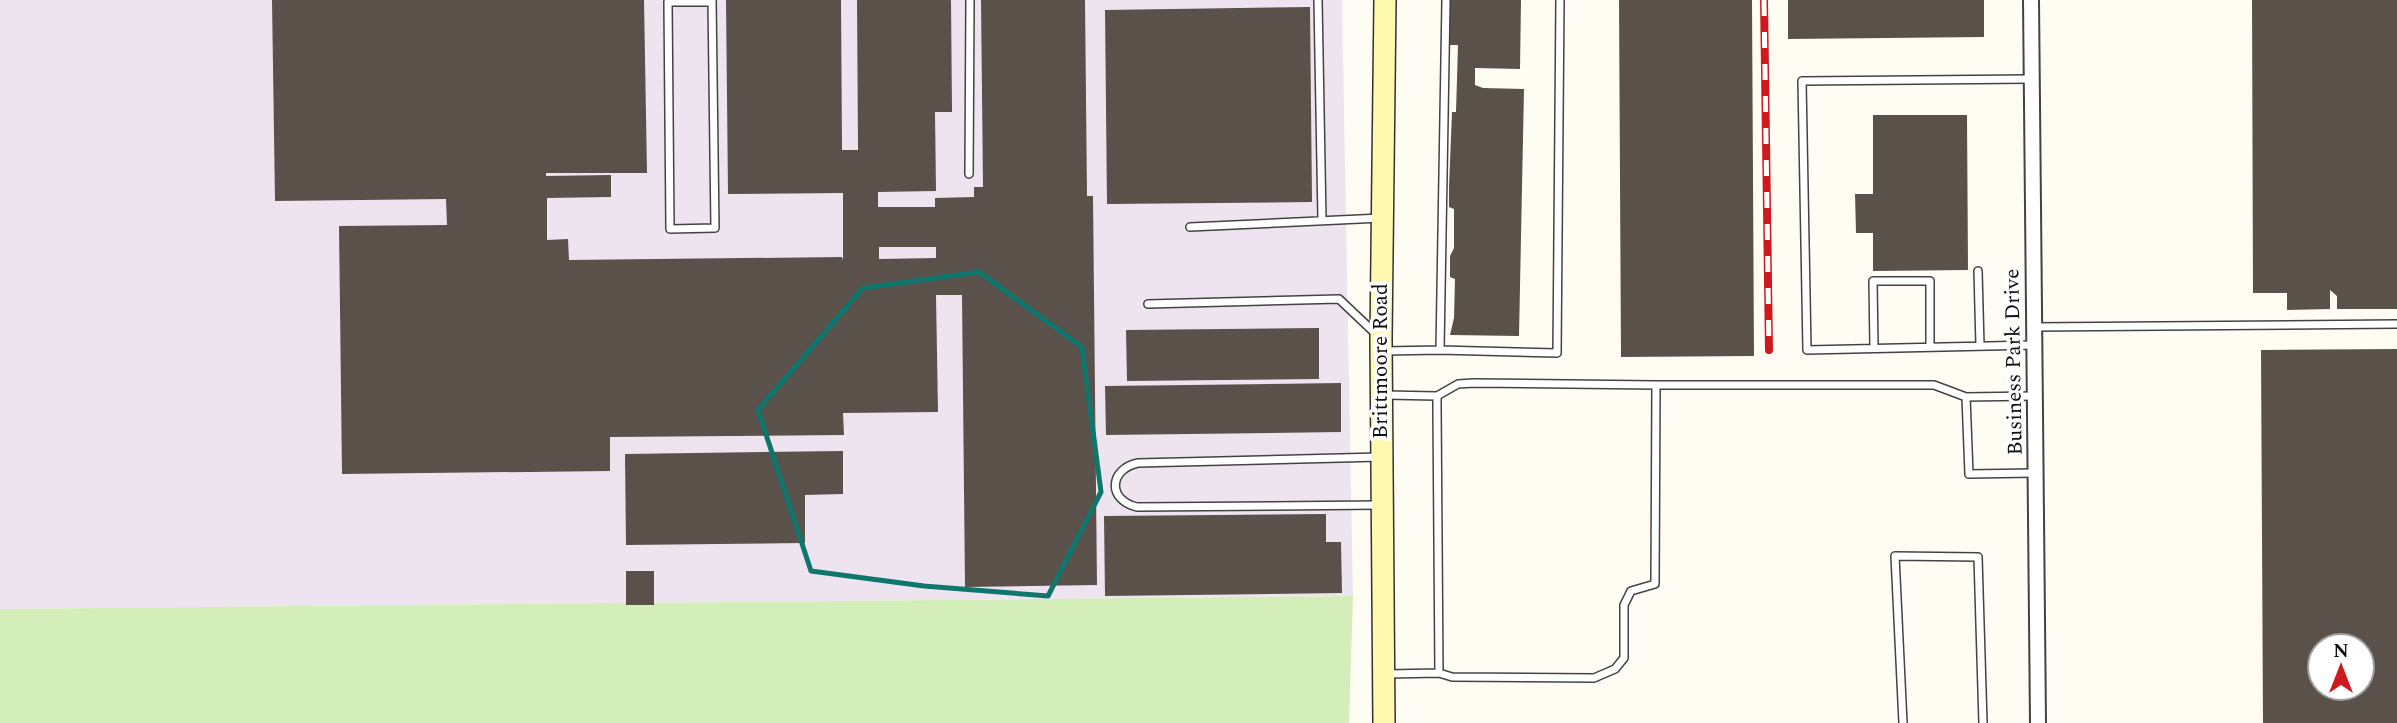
<svg xmlns="http://www.w3.org/2000/svg" width="2397" height="723" font-family="Spectral,serif">
  <style>
    .industrial { fill: #eee4ef }
    .green { fill: #d3eeb8 }
    .building { fill: #5a514b; fill-rule: evenodd }
    .lines { fill: none; stroke-linecap: round; stroke-linejoin: round }
    .lane-casing { stroke: #434343; stroke-width: 10 }
    .street-casing { stroke: #434343; stroke-width: 18 }
    .secondary-casing { stroke: #323232; stroke-width: 24 }
    .lane { stroke: #fff; stroke-width: 7 }
    .street { stroke: #fff; stroke-width: 14 }
    .secondary { stroke: #fff8ae; stroke-width: 21 }
    .rail-casing { stroke: #ce1a1e; stroke-width: 8 }
    .rail { stroke: #fff; stroke-width: 5; stroke-dasharray: 16; stroke-linecap: butt }
    .marked { fill: none; stroke: #0f766e; stroke-width: 5; stroke-linejoin: round }
    .labels { text-anchor: middle; dominant-baseline: central; stroke-width: 7; stroke-linejoin: round; paint-order: stroke }
    .street-label { font-size: 21px; fill: #101010; stroke: #fff }
  </style>
  <rect width="100%" height="100%" fill="#fffdf3"/>
  <path class="industrial" d="M0 0H1342L1353 596 0 609Z"/>
  <path class="green" d="M1353 596 1349 723H0V609Z"/>
  <path class="building" d="M272 0H644L647 173H546V176L611 175V197L547 198V240L568 239 569 260 842 257 843 260V193L728 194 726 0H841L842 150H858L857 0H951L952 112H935L936 191 878 192V207H935V198L974 197V187H983L981 0H1085L1087 196H1093L1097 585 965 587 962 295H936L938 412 843 413 844 435 610 437V471L342 474 339 226 447 225 446 199 275 201ZM879 247H936V258L879 259Z
    M1450 0H1521L1520 69 1475 68V85L1483 88 1524 89 1519 336 1450 335 1454 318 1455 279 1450 277V256L1454 248V209L1449 207V187L1452 112H1456L1458 45H1449Z
    M1619 0H1752L1754 356 1621 357Z
    M1788 0H1984V37L1788 39Z
    M2252 0H2397V309H2337V296L2330 290V309L2287 310V293H2253Z
    M1310 7 1312 202 1107 204 1105 10Z
    M1873 115H1967L1968 270 1873 271V233H1856L1855 194H1873Z
    M1319 328V379L1127 381 1126 330Z
    M2397 349V723H2263L2261 350ZM2320 646H2362V688H2320Z
    M1341 383V432L1106 435 1105 386Z
    M843 451V494L805 495V543L626 545 625 454Z
    M1326 514V542H1341L1342 593 1105 596 1104 516Z
    M626 571H654V605H626Z"/>
  <g class="lines">
    <g class="lane-casing">
      <path id="lane" d="M712 0 715 228 670 229 668 2H712
        M1318 0 1322 220
        M1446 0 1440 350 1557 353 1560 0
        M2031 79 1802 81 1807 350 2034 345
        M969 174 970 0
        M1190 227 1381 218
        M1978 271 1980 346
        M1148 304 1339 299 1378 336
        M2034 327 2397 324
        M1874 348 1873 281H1930V347
        M1385 351 1440 350
        M1656 385H1934L1966 397 2035 396
        M1385 395 1437 396V408L1439 673 1387 674
        M1437 396 1458 384 1474 383 1656 385 1655 584 1631 591 1624 605V658L1615 669 1594 678 1452 677 1439 673
        M1966 397 1969 474 2036 473
        M1380 457 1138 463C1109 469 1107 500 1137 507L1381 505
        M1903 723 1895 556 1978 557 1983 723"/>
    </g>
    <g class="street-casing">
      <path id="street" d="M2031 0 2038 723"/>
    </g>
    <g class="secondary-casing">
      <path id="secondary" d="M1384 723 1381 339 1385 0"/>
    </g>
    <use href="#lane" class="lane"/>
    <use href="#street" class="street"/>
    <use href="#secondary" class="secondary"/>
    <g class="rail-casing">
      <path id="rail" d="M1764 0 1769 350"/>
    </g>
    <use href="#rail" class="rail"/>
  </g>
  <path class="marked" d="M979 272 1082 347 1101 492 1048 596 924 586 811 571 758 410 863 288Z"/>
  <g class="labels">
    <g class="street-label">
      <text transform="translate(1381 361) rotate(-90)">Brittmoore Road</text>
      <text transform="translate(2014 362) rotate(-91)">Business Park Drive</text>
    </g>
  </g>
  <g transform="translate(2341 667)"><circle r="33" fill="#ffffff" stroke="#9f9f9f" stroke-width="2"/>
  <path d="M0-5L12 26L0 18L-12 26Z" fill="#ce1a1e"/>
  <text y="-10" font-size="19" font-weight="bold" text-anchor="middle" fill="#101010">N</text>
  </g>
</svg>
